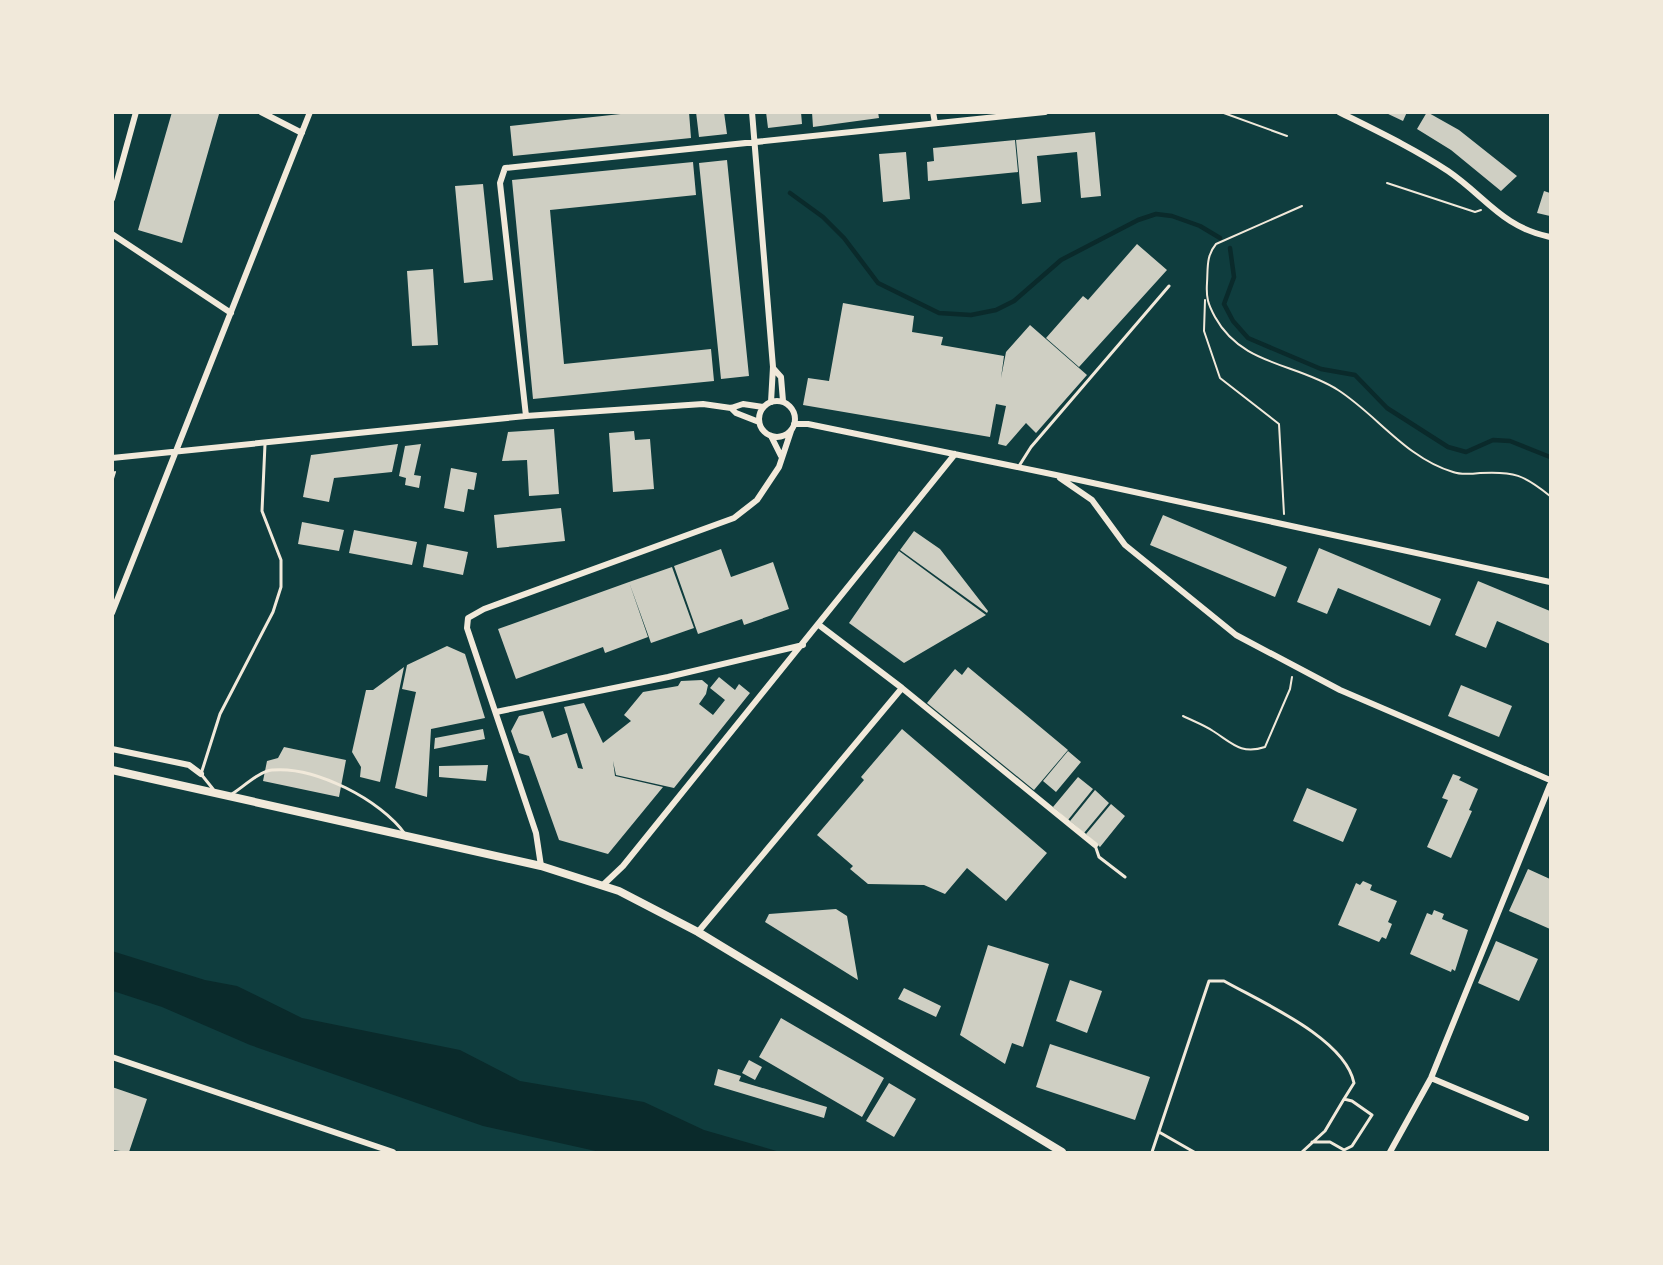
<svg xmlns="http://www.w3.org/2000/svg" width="1663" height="1265" font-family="Lora,serif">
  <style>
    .water { fill: #0a2a2b }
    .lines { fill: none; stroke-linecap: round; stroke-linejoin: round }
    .stream { stroke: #0a2a2b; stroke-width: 4.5 }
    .building { fill: #cfcfc3 }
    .path { stroke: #f1e9da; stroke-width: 2 }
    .service { stroke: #f1e9da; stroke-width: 3 }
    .minor { stroke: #f1e9da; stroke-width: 6 }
    .secondary { stroke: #f1e9da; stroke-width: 8 }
  </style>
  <rect width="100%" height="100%" fill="#0f3d3e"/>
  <path class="water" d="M112 951 205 980 237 986 302 1018 460 1050 520 1081 644 1102 704 1130 780 1152H600L483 1126 250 1045 162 1007 113 991Z"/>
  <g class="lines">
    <path class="stream" d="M790 193 823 217 844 238 878 283 939 313 971 315 996 310 1014 301 1061 260 1138 220 1156 214 1172 216 1200 226 1220 238
      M1230 248 1234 277 1224 304 1233 321 1248 338 1321 369 1355 375 1387 408 1448 447 1466 452 1493 440 1510 441 1550 457"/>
  </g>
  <path class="building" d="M172 112 219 114 182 243 138 230Z
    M639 112H689L691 138 513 156 510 126Z
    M696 112H724L727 134 699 137Z
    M766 112H801L802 124 768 128Z
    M812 112H878L879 118 813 127Z
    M1384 112H1407L1403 121Z
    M1427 112 1459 130 1517 176 1501 191 1451 150 1417 129Z
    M1095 132 1101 196 1081 198 1077 152 1037 156 1041 202 1022 204 1016 140Z
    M1015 140 1018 172 928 181 927 162 934 161 933 148Z
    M906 152 910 199 883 202 879 154Z
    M727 160 749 376 721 379 699 163Z
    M693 162 696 195 550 210 564 364 711 349 714 381 533 399 512 180Z
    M483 184 493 280 464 283 455 186Z
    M1544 191 1550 193V216L1537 213Z
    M1137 244 1167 270 1079 367 1046 338 1083 296 1088 300Z
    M433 269 438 345 412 346 407 271Z
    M843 303 914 316 912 332 943 337 941 345 1004 356 1001 378 1006 352 1030 325 1087 375 1036 433 1026 423 1006 446 998 444 1006 406 996 404 990 437 803 405 808 378 829 381Z
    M554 429 559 494 529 496 527 460 502 461 508 432Z
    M634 431 635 440 650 439 654 489 613 492 609 433Z
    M398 444 392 472 334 478 329 502 303 497 311 455Z
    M421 444 414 475 421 476 419 488 405 485 406 478 399 476 405 446Z
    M451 468 477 473 474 490 468 489 464 512 444 508Z
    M561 508 565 541 497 548 494 515Z
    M1163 515 1287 567 1275 597 1150 545Z
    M302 522 344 530 339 551 298 544Z
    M354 530 417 542 412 565 349 553Z
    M914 531 940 549 988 611 987 613 900 550Z
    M427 544 468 552 463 575 423 567Z
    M1319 548 1441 599 1430 626 1338 588 1327 614 1297 602Z
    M721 549 731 577 773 562 789 609 744 625 742 619 698 634 674 566Z
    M899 551 986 615 904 663 849 623Z
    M672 567 694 628 651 643 629 582Z
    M1478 581 1550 611V644L1497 621 1486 648 1455 635Z
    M629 582 648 637 605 653 603 647 516 679 498 629Z
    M447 646 465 654 485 718 431 729 427 797 395 788 416 692 402 689 407 665Z
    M404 667 380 782 360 777 361 767 352 752 366 690H373Z
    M968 667 1068 750 1034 790 927 703 955 669 962 675Z
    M719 677 735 690 739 684 750 693 674 788 616 775 613 761 615 776 663 787 608 854 559 840 529 756 519 753 511 731 519 716 543 711 552 738 567 733 578 768 583 769 564 707 584 703 603 743 631 721 624 715 643 692 678 686 681 681 702 680 708 685 706 694 699 704 713 715 725 700 710 688Z
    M1461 685 1512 706 1499 737 1448 716Z
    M483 729 485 739 434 749 435 738Z
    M902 729 1047 853 1006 901 967 868 945 894 924 885 868 884 850 869 853 866 817 835 864 780 861 777Z
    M284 747 346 760 339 797 263 781 267 761 278 758Z
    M1068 751 1081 762 1056 792 1043 781Z
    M488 765 486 781 439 777V766Z
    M1453 774 1461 777 1459 780 1478 789 1469 810 1472 811 1451 858 1427 847 1448 800 1442 798Z
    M1078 777 1093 789 1068 820 1053 807Z
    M1307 788 1357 809 1343 842 1293 821Z
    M1095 790 1109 803 1084 833 1070 821Z
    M1111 804 1125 816 1100 847 1086 834Z
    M1528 869 1550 879V929L1509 911Z
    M1363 881 1372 885 1370 890 1397 901 1388 922 1392 924 1386 939 1382 937 1379 942 1338 925 1356 883 1360 885Z
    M836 909 847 916 858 980 765 922 769 914Z
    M1434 910 1444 914 1442 919 1468 930 1455 971 1452 969 1451 972 1410 954 1427 913 1432 915Z
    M1496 941 1538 959 1519 1001 1478 983Z
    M988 945 1049 964 1023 1047 1012 1043 1005 1064 960 1035Z
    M1070 980 1102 991 1087 1033 1056 1021Z
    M904 988 941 1006 936 1017 898 999Z
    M781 1018 884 1078 862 1117 759 1057Z
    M1050 1044 1150 1077 1135 1120 1036 1087Z
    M749 1060 762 1067 755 1080 742 1073Z
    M718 1069 741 1076 739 1081 827 1107 824 1118 714 1085Z
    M889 1083 916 1099 894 1137 866 1121Z
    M112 1087 147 1099 129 1152 112 1150Z"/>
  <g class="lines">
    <path class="path" d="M1221 112 1287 136
      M1387 183 1475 212 1481 210
      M1302 206 1216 244C1206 256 1208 268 1207 283 1206 298 1208 304 1215 317 1242 366 1296 363 1338 390 1377 415 1406 458 1453 472 1461 475 1471 474 1480 473 1514 471 1524 475 1550 496
      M1205 300 1204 331 1220 378 1279 424 1284 514
      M112 482 115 472
      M1183 716C1193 721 1204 725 1213 731 1232 743 1241 755 1265 747L1290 689 1292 677"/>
    <path class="service" d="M1019 466 1031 447 1169 286
      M213 789 201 774 220 714 273 612 281 587V560L262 511 265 444
      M232 794C243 787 260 771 272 770 315 766 381 800 405 834
      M1095 845 1099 857 1125 877
      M1159 1132 1194 1152
      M1152 1152 1209 981H1224C1261 1002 1345 1038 1354 1083L1344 1099
      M1302 1152 1325 1131 1344 1099 1352 1101 1372 1115 1352 1146 1344 1150 1330 1142H1312"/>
    <path class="minor" d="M261 112 302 133
      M752 112 773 367 771 402
      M933 112 935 123
      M1339 112C1377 131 1413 148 1448 171 1486 197 1502 227 1550 237
      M112 199 136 112
      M112 234 231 313
      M773 368 781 377 783 401
      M759 419a18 18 0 1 1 36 0a18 18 0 1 1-36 0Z
      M731 408 736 413 759 422
      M526 416 500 183 505 168 1045 112
      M794 424H808L1056 475 1550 582
      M771 436 781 456
      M112 458 526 416 703 404 731 408 743 404 763 407
      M1060 478 1092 500 1125 545 1236 635 1340 690 1550 780
      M112 613 310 112
      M819 625 902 688 1095 845
      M496 712 668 677 803 645
      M112 749 189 765 201 774
      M541 866 536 833 467 628 468 618 484 609 734 518 757 500 779 467 791 431
      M603 885 623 866 955 454
      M698 932 902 688
      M112 1057 393 1152
      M1431 1078 1526 1118
      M1390 1152 1431 1078 1550 785"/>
    <path class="secondary" d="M112 770 541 866 619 891 698 932 1062 1152"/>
  </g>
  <rect width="1663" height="1265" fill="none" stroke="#f1e9da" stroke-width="228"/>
</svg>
